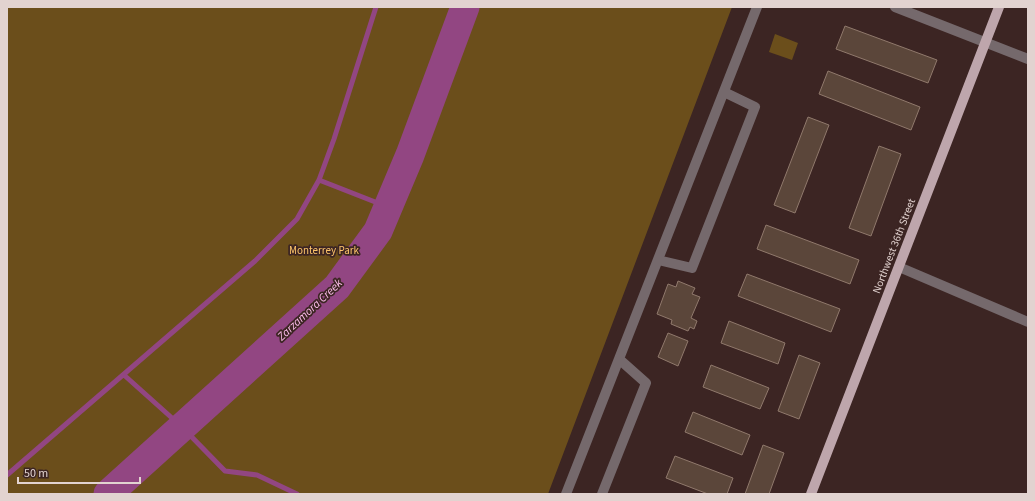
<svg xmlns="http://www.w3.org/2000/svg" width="1035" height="501" font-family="'Source Sans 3',sans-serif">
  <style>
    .green { fill: #6b4e1b }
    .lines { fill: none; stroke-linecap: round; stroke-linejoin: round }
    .stream { stroke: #924682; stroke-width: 5 }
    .river { stroke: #924682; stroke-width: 29 }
    .building { fill: #5b463a; stroke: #90796c }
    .minor { stroke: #75696c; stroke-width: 10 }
    .major { stroke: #bea6ac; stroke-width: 10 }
    .labels { text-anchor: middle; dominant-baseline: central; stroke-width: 3.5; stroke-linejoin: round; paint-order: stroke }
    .street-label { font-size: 11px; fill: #e2d3d0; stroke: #3c2523 }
    .park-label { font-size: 11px; fill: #fdc46a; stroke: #3c2523 }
    .water-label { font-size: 12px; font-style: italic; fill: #fcbceb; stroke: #3c2523 }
  </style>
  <rect width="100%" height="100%" fill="#3c2523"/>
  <path class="green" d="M7 7H732L548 494H7Z
    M775 34 798 43 792 60 769 52Z"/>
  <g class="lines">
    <path class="stream" d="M319 180 388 207
      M124 375 182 427 225 471 257 475 297 494
      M7 475 255 261 297 219 319 180 334 139 376 7"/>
    <path class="river" d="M108 494 337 287 378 231 410 155 465 7"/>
  </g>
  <path class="building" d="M845 26 937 60 928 83 836 49Z
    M828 71 920 107 911 130 819 94Z
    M808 117 829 125 795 213 774 205Z
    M879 146 901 154 871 236 849 228Z
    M766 225 859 260 850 284 757 249Z
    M747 274 840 309 831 332 738 296Z
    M678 281 695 288 692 294 700 297 691 318 697 321 694 329 690 327 688 331 671 324 672 320 657 314 668 284 676 287Z
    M729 321 785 343 778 364 721 343Z
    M668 333 688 341 678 366 658 357Z
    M799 355 820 363 799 419 778 411Z
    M711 365 769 388 760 409 703 387Z
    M693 412 750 435 742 455 685 432Z
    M763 445 784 453 769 494H745Z
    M675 456 733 478 727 494H708L666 478Z"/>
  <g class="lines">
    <path class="minor" d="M895 7 1028 59
      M658 260 692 268 755 107 724 92
      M899 267 1028 322
      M566 494 757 7
      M602 494 646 383 619 359"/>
    <path class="major" d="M811 494 999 7"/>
  </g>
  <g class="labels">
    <g class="street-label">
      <text transform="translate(894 246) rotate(-69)">Northwest 36th Street</text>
    </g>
    <g class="park-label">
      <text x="324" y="250">Monterrey Park</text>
    </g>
    <g class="water-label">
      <text transform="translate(310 310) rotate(-43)">Zarzamora Creek</text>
    </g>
  </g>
  <rect width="1035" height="501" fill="none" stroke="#e2d3d0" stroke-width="16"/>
  <path d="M18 477v6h122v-6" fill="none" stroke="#e2d3d0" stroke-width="2"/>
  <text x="24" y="477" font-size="12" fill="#e2d3d0" stroke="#3c2523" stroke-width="3" paint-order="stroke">50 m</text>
</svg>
